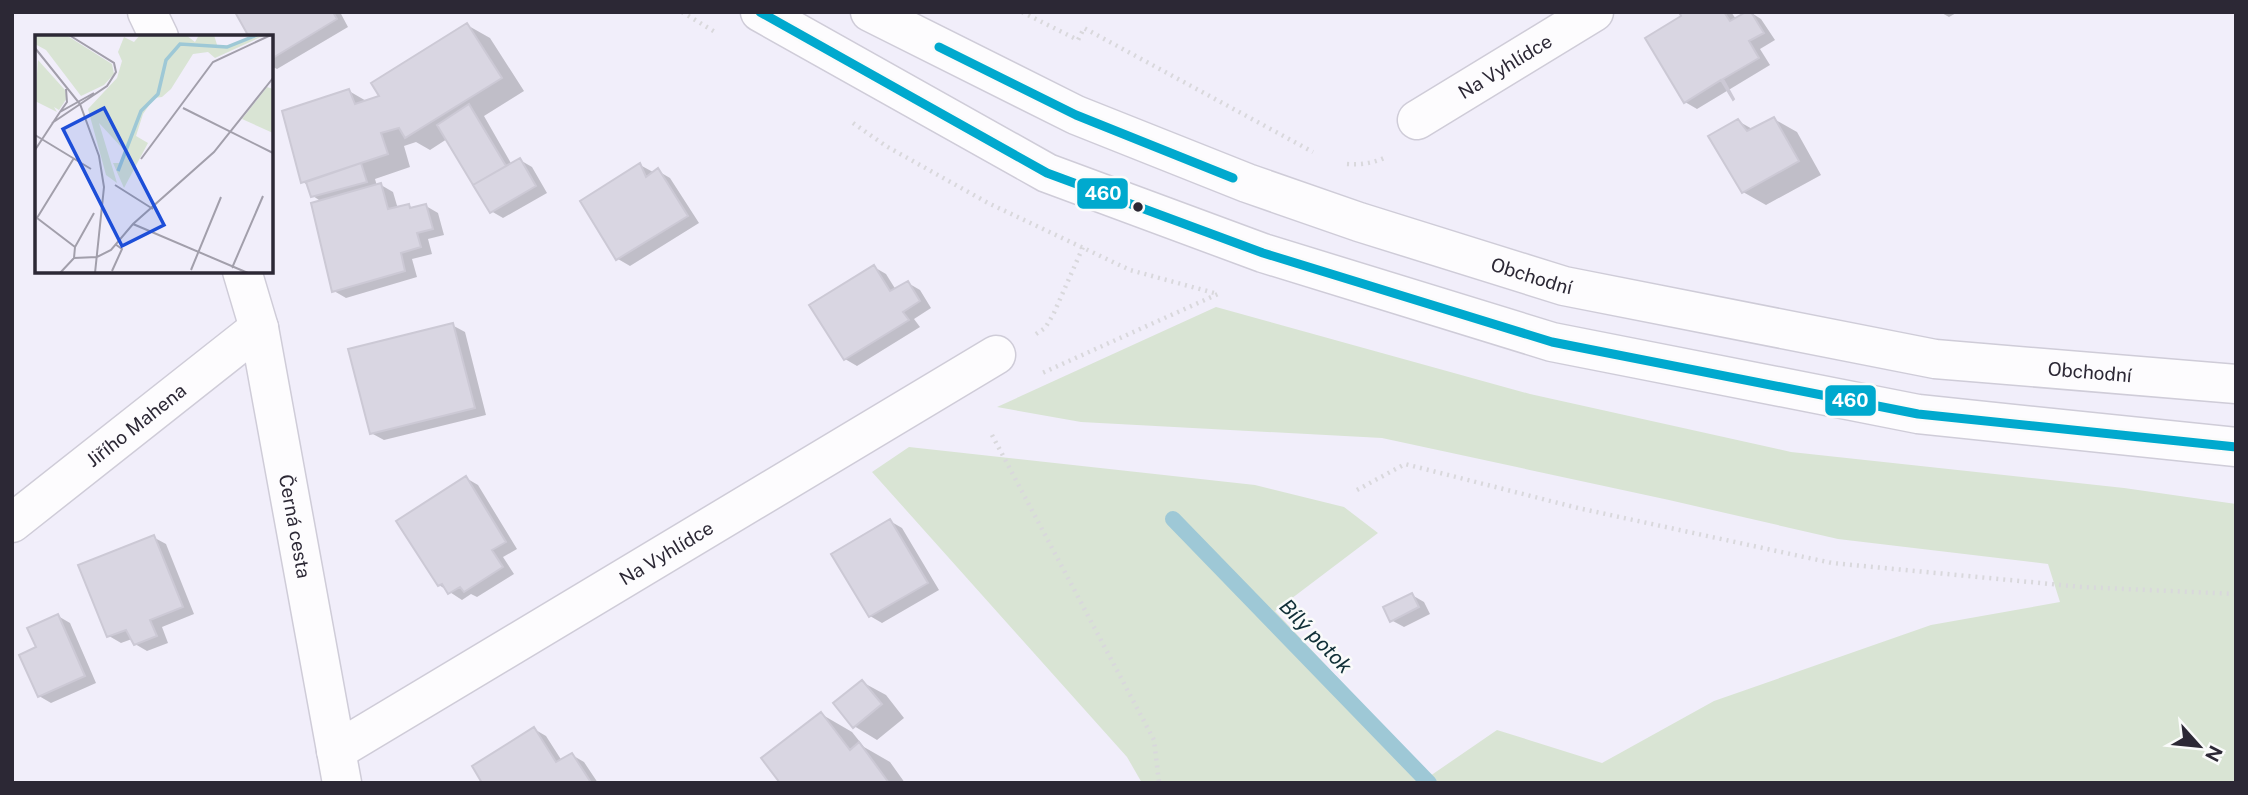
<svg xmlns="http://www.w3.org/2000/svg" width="2248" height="795" font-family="'Public Sans',sans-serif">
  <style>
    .green { fill: #d9e4d4 }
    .shadow { fill: #0003 }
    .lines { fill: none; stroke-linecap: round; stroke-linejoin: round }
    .stream { stroke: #9ec8d6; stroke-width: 16 }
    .building { fill: #d9d6e2; stroke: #ccc9d5; stroke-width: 2 }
    .minor-casing { stroke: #cfccd8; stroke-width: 41 }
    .secondary-casing { stroke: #cfccd8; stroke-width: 41 }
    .path { stroke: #d9d8dc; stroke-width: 4.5; stroke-dasharray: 2 5; stroke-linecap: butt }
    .minor { stroke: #fdfcfe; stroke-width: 38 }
    .secondary { stroke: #fdfcfe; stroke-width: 38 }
    .bus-1-casing { stroke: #fafbfa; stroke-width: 14 }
    .bus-1 { stroke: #00a9ce; stroke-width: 9 }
    .bus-dot { fill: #2c2835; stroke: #fafbfa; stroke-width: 2.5 }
    .labels { text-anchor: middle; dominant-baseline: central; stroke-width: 5; stroke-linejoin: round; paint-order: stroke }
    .street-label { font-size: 19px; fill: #2c2835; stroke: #fafbfa }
    .water-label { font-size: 21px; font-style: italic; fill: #102f37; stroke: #fafbfa }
    .inset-river { fill: none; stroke: #9ec8d6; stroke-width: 3.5 }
    .inset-road { fill: none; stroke: #a29fab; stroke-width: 2 }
    .view { fill: #1d4ed8; fill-opacity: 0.15; stroke: #1d4ed8; stroke-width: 3.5 }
    .inset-edge { fill: none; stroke: #2c2835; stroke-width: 3.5 }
    .line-badge { stroke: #fafbfa; stroke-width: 2.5 }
    .badge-label { font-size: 19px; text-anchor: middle; font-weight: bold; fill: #fff }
  </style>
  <rect width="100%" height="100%" fill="#f1eefa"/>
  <path class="green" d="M1216 307 1530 394 1791 452 2124 488 2236 504V783H1142L1127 757 872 472 909 447 1255 485 1344 507 1378 533 1275 611 1430 776 1497 730 1602 763 1714 701 1931 625 2060 602 2048 564 1838 539 1669 500 1382 438 1081 422 997 407Z"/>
  <path class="shadow" d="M237 12H340L348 27 277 69 271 66V37Z
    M1681 12H1731L1736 19 1750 12 1761 19 1775 40 1760 49 1770 65 1697 109 1685 102Z
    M1940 12H1958L1949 17Z
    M467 25 490 38 524 91 484 116 512 165 520 160 532 167 547 193 503 218 491 211 447 139 430 150 416 142 404 146 410 167 375 179 377 186 381 185 393 192 398 209 409 206 414 209 426 206 438 213 444 235 428 239 432 254 412 259 417 277 346 298 334 291 322 202 313 196 309 186 303 182 349 91 368 102 382 97Z
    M1774 119 1797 132 1821 175 1766 205 1743 192 1738 121 1754 130Z
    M640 165 653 172 658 171 670 178 699 223 630 266 618 259Z
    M874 267 886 274 896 290 908 283 920 290 931 308 914 319 920 327 857 366 845 359Z
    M452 325 465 332 486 415 384 440 371 433Z
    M466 478 478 485 517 549 503 557 514 574 477 597 471 594 462 600 439 585Z
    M890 521 902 528 939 590 882 623 870 616Z
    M153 537 166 544 194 614 162 627 168 643 147 651 135 644 132 639 121 643 109 636Z
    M1412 595 1424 602 1430 614 1404 627 1391 620Z
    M58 616 70 623 96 683 51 703 39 696 38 648Z
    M862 682 886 695 904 718 877 740 854 726Z
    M821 714 852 732 864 747 890 762 905 783H782Z
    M534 729 546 736 562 761 572 755 584 762 598 783H484Z"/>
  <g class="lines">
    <path class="stream" d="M1173 519 1429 783"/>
  </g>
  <path class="building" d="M235 12H333L337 19 271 59V37H249Z
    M1679 12H1724L1730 21 1746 12H1751L1764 33 1749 41 1759 58 1723 79 1734 99 1733 100 1721 80 1684 103 1645 38 1681 16Z
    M467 23 502 78 405 138 399 128 381 133 388 154 301 183 282 111 349 89 355 104 379 96 371 83Z
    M469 104 506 166 473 185 437 125Z
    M1774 117 1799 161 1742 193 1708 136 1738 119 1747 131Z
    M520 158 536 186 490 213 473 185Z
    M361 163 367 182 311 197 306 182Z
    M640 163 646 177 658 168 688 216 616 260 580 201Z
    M381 183 388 209 409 204 410 208 426 204 433 229 417 233 421 247 401 253 405 271 332 292 311 203Z
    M874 265 890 291 908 281 920 301 903 312 909 320 844 360 809 305Z
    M453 323 475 408 370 434 348 349Z
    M466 476 506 542 492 550 503 567 464 592 460 587 448 594 442 584 438 586 396 521Z
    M890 519 928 583 869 617 831 554Z
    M154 535 183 607 150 620 157 636 134 645 126 630 107 637 78 565Z
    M1412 593 1419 607 1390 622 1383 607Z
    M58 614 85 676 38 697 19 655 36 647 27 628Z
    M862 680 882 704 853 728 833 703Z
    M821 712 850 750 859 742 889 783H780L761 758Z
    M534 727 556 762 572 753 590 781 587 783H482L472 766Z"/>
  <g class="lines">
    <g class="minor-casing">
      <g id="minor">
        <path d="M147 12 159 37"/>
        <path id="s1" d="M1417 120 1594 12"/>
        <path id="s2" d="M242 271 259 328 342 783"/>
        <path id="s3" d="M12 523 259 328"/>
        <path id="s4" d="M336 751 996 355"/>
      </g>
    </g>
    <g class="secondary-casing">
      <g id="secondary">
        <path d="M760 12 1047 173 1263 253 1552 342 1918 414 2236 447"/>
        <path id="s5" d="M870 12 1076 115 1247 183 1359 222 1564 286 1935 359 2236 384"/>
      </g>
    </g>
    <path class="path" d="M682 12 715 32
      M1022 12 1078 40 1084 28 1313 152
      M853 123 886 146 988 203 1130 270 1218 294 1040 374
      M1347 164C1361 165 1374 163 1386 157
      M1036 334 1045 328 1053 315 1083 247
      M992 435 1154 740 1159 783
      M1357 490 1405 464 1578 508 1832 563 2082 587 2236 594"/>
    <use href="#minor" class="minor"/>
    <use href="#secondary" class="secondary"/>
    <g class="bus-1-casing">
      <path id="bus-1" d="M760 12 1047 173 1263 253 1552 342 1918 414 2236 447
        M939 47 1076 115 1233 178"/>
    </g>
    <use href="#bus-1" class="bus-1"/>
  </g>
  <circle class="bus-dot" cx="1138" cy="207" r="6"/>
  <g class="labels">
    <g class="street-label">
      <text stroke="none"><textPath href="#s1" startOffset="103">Na Vyhlídce</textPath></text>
      <text stroke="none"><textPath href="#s5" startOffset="714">Obchodní</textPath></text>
      <text stroke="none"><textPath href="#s5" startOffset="1281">Obchodní</textPath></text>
      <text stroke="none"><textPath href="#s3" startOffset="158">Jiřího Mahena</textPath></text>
      <text stroke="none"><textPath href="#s2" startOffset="261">Černá cesta</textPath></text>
      <text stroke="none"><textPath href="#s4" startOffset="385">Na Vyhlídce</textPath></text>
    </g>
    <g class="water-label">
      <text transform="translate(1316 636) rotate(46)">Bílý potok</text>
    </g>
  </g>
  <g transform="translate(35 35)">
    <rect width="238" height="238" fill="#f1eefa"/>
    <path d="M0 0H31L77 29 79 39 69 50 46 61 11 15 0 9ZM105 0H151L160 7 164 0H179L183 13 230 0 180 23 173 17 158 19 136 54 127 62 119 63 108 79 101 101 113 108 89 153 78 128H86L90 116 64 88 82 148 71 140 53 74 82 43 87 26 83 17 89 2 99 7ZM3 25 30 55 32 63 24 75 19 72 22 77 0 66ZM232 52 238 54V98L207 84Z" fill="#d9e4d4"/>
    <path class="inset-river" d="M83 136 106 76 123 59 131 25 145 9 192 12 222 0"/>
    <path class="inset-road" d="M0 13 45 69 64 121 69 152 60 238M148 73 238 118M25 77 32 67 31 54M17 88 72 51 81 37 79 28 34 0M0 100 56 134M0 115 25 77 59 58M106 124 178 27 236 0M80 150 118 174M2 183 39 123M2 183 40 212M98 189 213 238M39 223 40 212 59 178M197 233 228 161M156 235 186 162M77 236 87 214 80 209M25 238 39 223 62 222 76 215 98 189 179 117 238 43"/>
    <path class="view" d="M69 73 129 190 87 211 28 94Z"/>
    <rect width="238" height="238" class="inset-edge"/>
  </g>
  <g class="line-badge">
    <rect x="1076" y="177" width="53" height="33" rx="7" fill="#00a9ce"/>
    <rect x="1824" y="384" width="53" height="33" rx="7" fill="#00a9ce"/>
  </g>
  <g class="badge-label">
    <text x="1103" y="200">460</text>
    <text x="1850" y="407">460</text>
  </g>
  <rect width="2248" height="795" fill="none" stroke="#2c2835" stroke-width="28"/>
  <g transform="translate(2199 746) rotate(117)" stroke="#fafbfa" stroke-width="5" paint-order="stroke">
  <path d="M0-5L12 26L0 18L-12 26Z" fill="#2c2835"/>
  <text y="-10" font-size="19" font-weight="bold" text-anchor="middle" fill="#2c2835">N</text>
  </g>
</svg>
